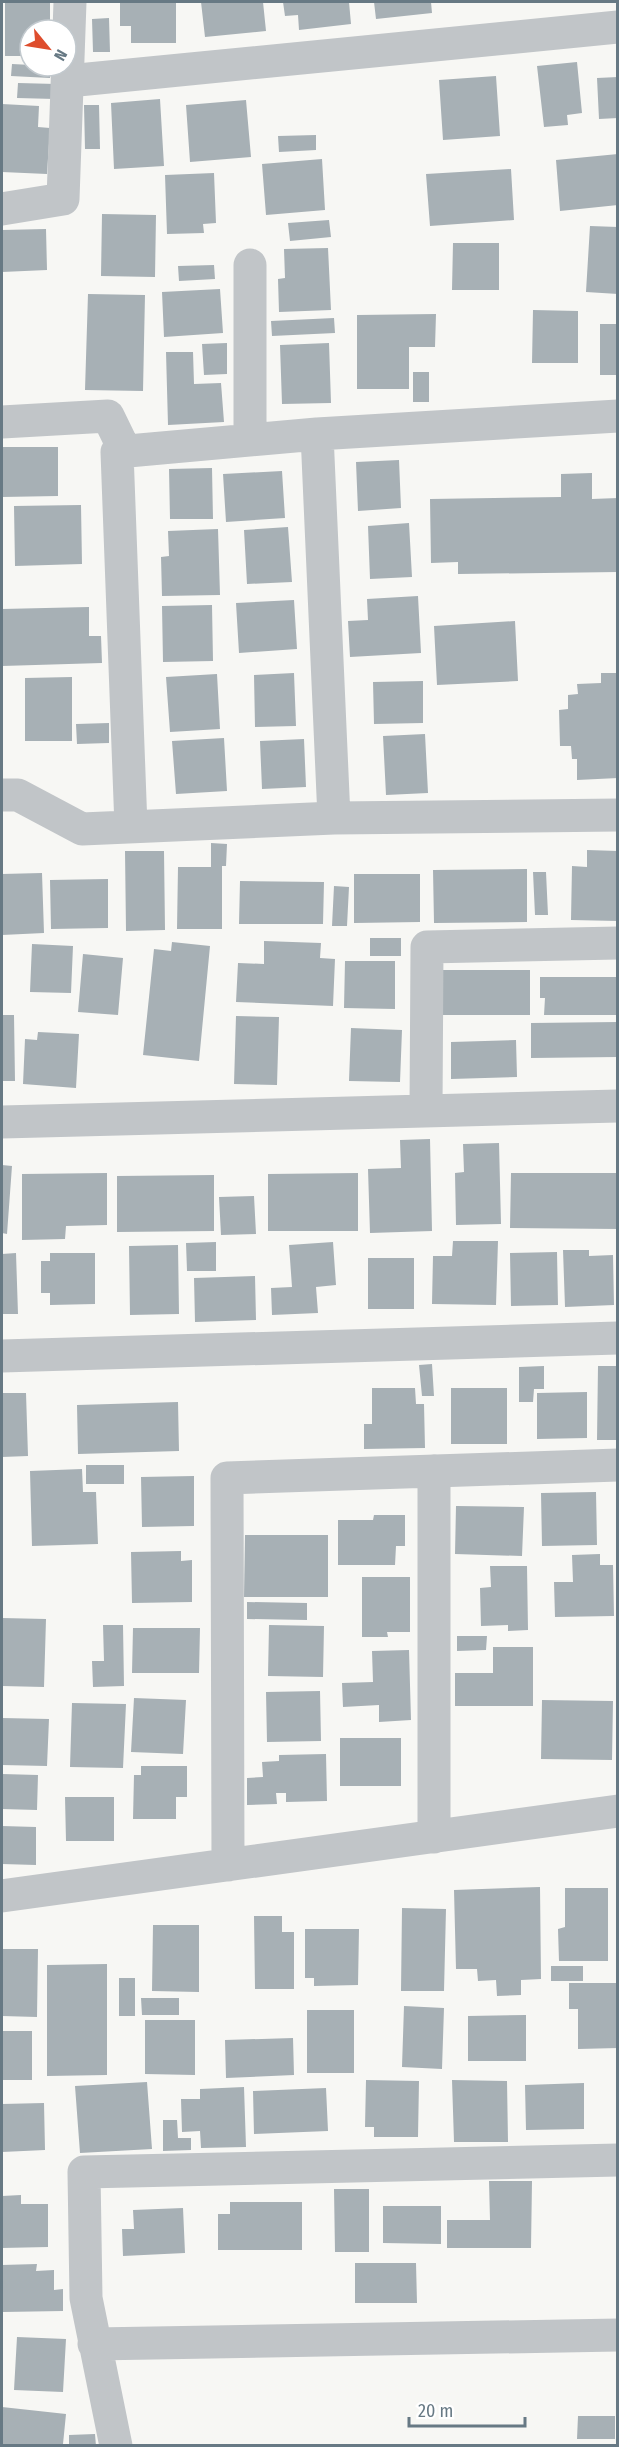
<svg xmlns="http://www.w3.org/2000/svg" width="619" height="2447" font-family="'Fira Sans Condensed',sans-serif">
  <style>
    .building { fill: #a7b0b5 }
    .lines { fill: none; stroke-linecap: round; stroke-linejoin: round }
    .street { stroke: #c1c5c8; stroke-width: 33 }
  </style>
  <rect width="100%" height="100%" fill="#f7f7f4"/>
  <path class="building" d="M5 2H50V30H30V56H5Z
    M120 2H176V43H131V26H120Z
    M201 2H263L266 31 205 37Z
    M283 2H349L351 24 299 30 298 15 285 16Z
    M374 2H431L432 13 376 19Z
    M109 18 110 52H93L92 19Z
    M577 62 582 113 567 115 568 125 544 127 537 66Z
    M12 64 51 66 50 78 11 76Z
    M496 76 500 136 443 140 439 80Z
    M618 77V118L599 119 597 78Z
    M18 83 56 84 55 99 17 98Z
    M160 99 164 166 114 169 111 103Z
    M246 100 251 157 190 162 186 105Z
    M2 104 39 106 38 127 50 128 47 174 2 172Z
    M84 105H99L100 149H85Z
    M316 135V150L279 152 278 136Z
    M618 154V205L560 211 556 160Z
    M322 159 325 210 266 215 262 164Z
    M511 169 514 220 430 226 426 174Z
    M214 173 216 223 203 224 204 233 167 234 165 175Z
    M102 214 156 215 155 277 101 276Z
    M329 220 331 237 290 241 288 223Z
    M590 226 618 227V294L586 292Z
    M46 229 47 270 2 272V230Z
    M453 243H499V290H452Z
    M328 248 331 310 279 312 278 279 285 278 284 249Z
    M214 265 215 279 179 281 178 266Z
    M220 289 223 333 164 337 162 292Z
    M88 294 145 295 143 391 85 390Z
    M533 310 578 311V363H532Z
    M436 314 435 347H409V389H357V315Z
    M334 318 335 333 272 336 271 321Z
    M600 324H618V375H600Z
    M227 343V374L204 375 202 344Z
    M329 343 331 403 282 404 280 345Z
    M166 352H193L194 384 221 383 224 422 168 425Z
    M413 372H429V402H413Z
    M2 447H58V496L2 497Z
    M399 460 401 508 358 511 356 462Z
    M212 468 213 519H170L169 469Z
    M282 471 285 518 226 522 223 474Z
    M592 473V499L618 498V572L458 574V562L431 563 430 499 561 497V474Z
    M81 505 82 564 15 566 14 506Z
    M409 523 412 577 370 579 368 526Z
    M288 527 292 582 247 584 244 530Z
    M218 529 220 595 162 596 161 557 169 556 168 531Z
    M418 596 421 653 350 657 348 621 368 620 367 599Z
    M294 600 297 649 239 653 236 603Z
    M212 605 213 661 163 662 162 606Z
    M89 607V636H101L102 663 2 666V609Z
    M515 621 518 681 437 685 434 626Z
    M294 673 296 726 255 727 254 675Z
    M601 673H618V778L577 780V759H572L571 746H560L559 710 568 709V695L578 694 577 684 601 683Z
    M217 674 220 729 170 732 166 677Z
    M72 677V741H25V678Z
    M423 681V723L374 724 373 682Z
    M109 723V743L77 744 76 724Z
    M425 734 428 793 386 795 383 736Z
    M224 738 227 791 176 794 172 741Z
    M304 739 306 787 262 789 260 741Z
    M211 843 227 844 226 866H222V929H177L178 867H211Z
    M587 850 618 851V921L571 920 572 866 587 867Z
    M125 851H164L165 930 126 931Z
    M527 869V922L434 923 433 870Z
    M533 872H546L548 915H535Z
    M42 873 44 933 2 935V874Z
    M354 874H420V922L354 923Z
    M108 879V928L51 929 50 880Z
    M240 881 324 882 323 924H239Z
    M334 886 349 887 347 926H332Z
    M370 938H401V956H370Z
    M264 941 321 943 320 958 335 959 333 1006 236 1002 238 963 264 964Z
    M172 942 210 946 199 1061 143 1055 154 949 171 951Z
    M32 944 73 946 71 993 30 992Z
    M83 954 123 958 118 1015 78 1012Z
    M345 961H395V1009L344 1008Z
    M442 970H530V1015H442Z
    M540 977H618V1015H544L545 998H540Z
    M2 1015H14L15 1081H2Z
    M236 1016 279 1017 277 1085 234 1084Z
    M618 1022V1057L531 1058V1023Z
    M351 1028 402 1030 400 1082 349 1081Z
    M38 1032 79 1034 76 1088 23 1084 25 1039 37 1040Z
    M516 1040 517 1077 451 1079V1042Z
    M430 1139 432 1231 370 1233 368 1169 401 1168 400 1140Z
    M499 1143 501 1224 456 1225 455 1173 464 1172 463 1144Z
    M2 1165 12 1166 7 1234 2 1233Z
    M107 1173V1225L66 1226 65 1239 22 1240V1174Z
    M358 1173V1231H268V1174Z
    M511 1173H618V1229L510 1228Z
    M214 1175V1231L117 1232V1176Z
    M254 1196 256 1234 221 1235 219 1197Z
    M453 1241H498L496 1305 432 1304 433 1256H452Z
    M216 1242V1271H187L186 1243Z
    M333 1242 336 1285 316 1287 318 1313 272 1315 271 1288 292 1287 289 1245Z
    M178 1245 179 1314 130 1315 129 1246Z
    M563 1250H589V1256L613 1255 614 1305 565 1307Z
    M557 1252 558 1305 511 1306 510 1253Z
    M16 1253 18 1314H2V1254Z
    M50 1253H95V1304L50 1305V1293H41V1261H50Z
    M368 1258H414V1309H368Z
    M255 1276 256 1320 195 1322 194 1278Z
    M432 1364 434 1396H422L419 1365Z
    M544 1366V1389H534L533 1402H519V1367Z
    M598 1366H618V1440H597Z
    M372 1388H415L416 1404H424L425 1448 364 1449V1424H372Z
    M451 1388H507V1444H451Z
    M587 1392V1438L537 1439V1393Z
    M2 1393H26L28 1456 2 1457Z
    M178 1402 179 1451 78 1454 77 1405Z
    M86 1465H124V1484H86Z
    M82 1469 83 1492H96L98 1544 32 1546 30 1471Z
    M194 1476V1526L142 1527 141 1477Z
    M596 1492 597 1545 542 1546 541 1493Z
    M456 1506 524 1507 522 1556 455 1554Z
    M374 1515H405V1546H396L395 1565H338V1520H373Z
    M245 1535H328V1597H244Z
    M181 1551V1561L192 1560V1602L132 1603 131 1552Z
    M600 1554V1565H613L614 1616 555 1617 554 1582H573L572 1555Z
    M490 1566H527L528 1630 508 1631V1625L481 1626 480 1588 491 1587Z
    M362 1577H410V1632H387L388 1637H362Z
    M247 1602 307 1603V1620L247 1619Z
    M2 1618 46 1619 44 1687 2 1686Z
    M103 1625H123L124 1686 93 1687 92 1661H104Z
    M269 1625 324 1626 323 1677 268 1676Z
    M133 1628H200L199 1673H132Z
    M457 1636H487L486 1650 457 1651Z
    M493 1647H533V1706H455V1673H493Z
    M409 1650 411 1720 379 1722V1705L343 1707 342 1683 373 1682 372 1651Z
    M320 1691 321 1741 267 1742 266 1692Z
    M134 1698 186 1700 183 1754 131 1752Z
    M542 1700 613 1701 612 1760 541 1759Z
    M72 1703 126 1704 123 1768 70 1767Z
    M2 1718 49 1719 47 1766 2 1765Z
    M340 1738H401V1786H340Z
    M326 1754 327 1801 286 1802V1793H276L277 1804 247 1805V1778L263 1777 262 1762 279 1761V1755Z
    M141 1766H187V1797H176V1819H133L134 1775H141Z
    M2 1774 38 1775 37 1810 2 1809Z
    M65 1797H114V1841H66Z
    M2 1826 36 1827V1865L2 1864Z
    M540 1887 541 1979 521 1980V1995L497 1996 496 1980 478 1981 477 1969H456L454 1890Z
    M565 1888H608V1961H559L558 1929 565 1927Z
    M402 1908 446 1909 444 1991H401Z
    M254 1916H282V1932H294V1989H255Z
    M153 1925H199V1992L152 1991Z
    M305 1929H359L358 1985 314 1986V1978H305Z
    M2 1949H38L37 2017 2 2016Z
    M107 1964V2075L47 2076V1965Z
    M551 1966H583V1981H551Z
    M119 1978H135V2016H119Z
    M569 1983H618V2048L578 2049V2009H569Z
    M141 1998H179V2015H142Z
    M404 2006 444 2008 442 2069 402 2067Z
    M307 2010H354V2073H307Z
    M526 2015V2061H468V2016Z
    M145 2020H195V2075L145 2074Z
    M2 2031H32V2080H2Z
    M293 2038 294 2075 226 2078 225 2040Z
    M366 2080 419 2081 418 2137H374V2127H365Z
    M452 2080 507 2081 508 2142H454Z
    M147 2082 152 2149 80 2153 75 2086Z
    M584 2083V2129L526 2130 525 2085Z
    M244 2087 246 2147 201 2148 200 2131 182 2132 181 2099H200V2089Z
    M326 2088 328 2131 254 2134 253 2091Z
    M44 2103 45 2150 2 2152V2104Z
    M163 2120H177L178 2138H191V2150L163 2151Z
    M489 2181H532L531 2248H447V2220H490Z
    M334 2189H369V2252H335Z
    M21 2195V2204H48V2247L2 2248V2196Z
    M230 2202H302V2250H218V2214H230Z
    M383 2206H441V2244L383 2243Z
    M183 2208 185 2253 123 2256 122 2229H134L133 2210Z
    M355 2263H416L417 2303H355Z
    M37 2264 36 2271 54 2270V2290L63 2289V2311L3 2312 2 2265Z
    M17 2337 66 2339 63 2392 14 2390Z
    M2 2407 66 2414 63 2444 2 2446Z
    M578 2416H615V2439H577Z
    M95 2434 96 2446H69V2435Z"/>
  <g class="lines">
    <path class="street" d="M68 81 618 27
      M2 209 63 199 70 2
      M2 422 108 416 125 451
      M317 434 334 818
      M250 439V265
      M2 795H18L82 829 334 818 618 815
      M131 827 117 452 317 434 618 416
      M426 1110 427 947 618 943
      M2 1122 618 1106
      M2 1356 618 1338
      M434 1837V1471
      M228 1865 227 1478 618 1465
      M2 1896 618 1811
      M94 2344 618 2335
      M116 2446 86 2298 84 2172 618 2160"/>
  </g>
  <rect width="619" height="2447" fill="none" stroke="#677984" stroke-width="6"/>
  <g transform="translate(48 48) rotate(120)"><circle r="28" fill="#ffffff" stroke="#c2c9ce" stroke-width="1.5"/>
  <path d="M0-4.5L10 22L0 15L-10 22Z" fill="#de4d2d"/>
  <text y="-9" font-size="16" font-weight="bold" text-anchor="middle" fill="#677984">N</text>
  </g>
  <path d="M409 2417v9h116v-9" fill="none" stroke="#677984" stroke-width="3"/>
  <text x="418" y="2417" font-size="18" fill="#677984" stroke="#ffffff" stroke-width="4.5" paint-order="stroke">20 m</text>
</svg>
